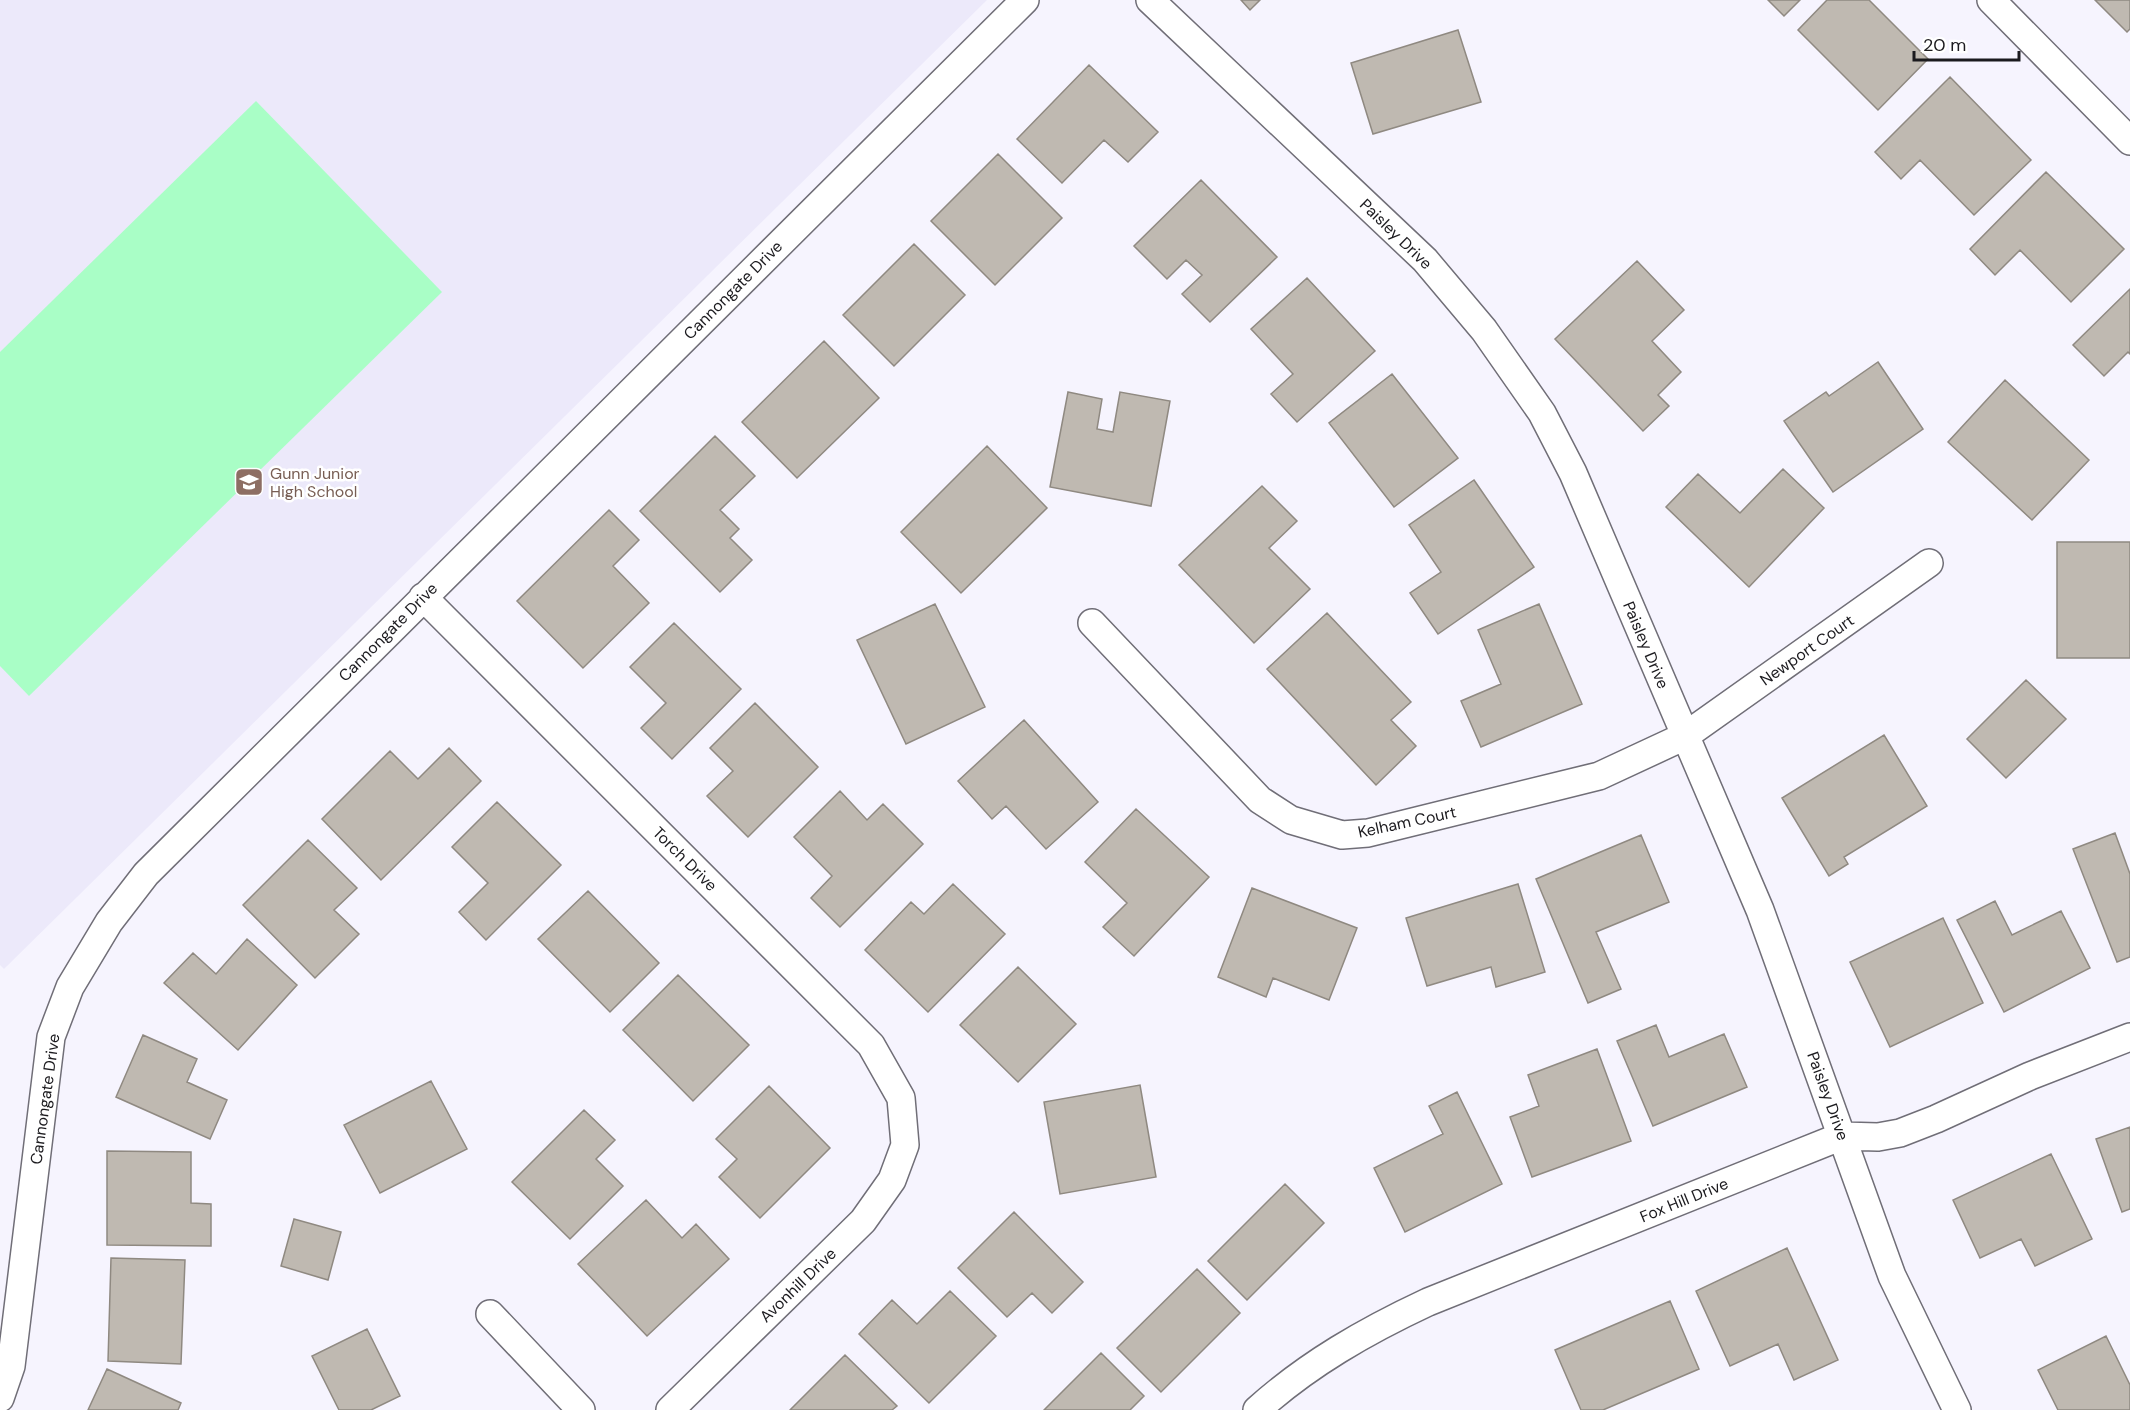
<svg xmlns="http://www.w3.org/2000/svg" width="2130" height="1410" font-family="'DM Sans',sans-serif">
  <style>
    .built { fill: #ece9fa }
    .green { fill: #a9fec6 }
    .building { fill: #bfb9b1; stroke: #8f8981; stroke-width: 1.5 }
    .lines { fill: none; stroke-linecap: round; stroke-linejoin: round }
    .minor-casing { stroke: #706e77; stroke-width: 30 }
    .minor { stroke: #fff; stroke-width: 27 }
    .labels { text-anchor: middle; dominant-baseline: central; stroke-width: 5; stroke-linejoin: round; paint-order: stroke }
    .street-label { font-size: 16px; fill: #1b1a1e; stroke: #fff }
    .education-label { font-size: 16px; fill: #785e54; stroke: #fff; text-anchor: start }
  </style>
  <rect width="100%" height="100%" fill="#f6f4fe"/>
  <path class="built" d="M0 0H987L4 969 0 965Z"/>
  <path class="green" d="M256 101 442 292 29 696 0 666V352Z"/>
  <path class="building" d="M1241 0H1260L1250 10Z
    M1768 0H1800L1784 16Z
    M1827 0H1869L1928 59 1878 110 1798 30Z
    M2095 0H2130V29L2127 32Z
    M1458 30 1481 102 1373 134 1351 63Z
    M1089 65 1158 132 1128 162 1104 140 1062 183 1017 139Z
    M1950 77 2031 160 1974 215 1920 160 1901 179 1875 152Z
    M998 154 1062 218 995 285 931 221Z
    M2046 172 2124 249 2071 302 2020 250 1995 275 1970 249Z
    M1201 180 1277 257 1210 322 1182 294 1202 275 1186 260 1167 279 1134 246Z
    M914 244 965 295 894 366 843 315Z
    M1637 261 1684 310 1652 341 1681 372 1658 395 1669 406 1643 431 1555 339Z
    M1307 278 1375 351 1297 422 1271 394 1293 374 1251 329Z
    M2130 289V354L2128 352 2104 376 2073 345Z
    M824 341 879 398 797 478 742 422Z
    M1878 362 1923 429 1833 492 1784 421 1826 392 1829 396Z
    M1392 374 1458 458 1394 507 1329 423Z
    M2005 380 2089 460 2032 520 1948 442Z
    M1068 392 1102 399 1097 429 1113 432 1120 392 1170 401 1151 506 1050 487Z
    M715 436 755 476 720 510 739 529 730 538 752 560 720 592 640 511Z
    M987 446 1047 508 961 593 901 532Z
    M1783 469 1824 508 1749 587 1666 507 1698 474 1740 513Z
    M1474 480 1534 567 1438 634 1410 593 1441 572 1409 525Z
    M1262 486 1297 521 1269 548 1310 589 1254 643 1179 565Z
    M609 510 639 540 613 566 649 603 583 668 517 601Z
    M2057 542H2130V658H2057Z
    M935 604 985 707 906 744 857 640Z
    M1539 604 1582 704 1481 747 1461 701 1501 684 1478 630Z
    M1327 613 1411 702 1391 720 1416 746 1376 785 1267 669Z
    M674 623 741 689 672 759 641 728 666 703 630 667Z
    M2026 680 2066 719 2006 778 1967 739Z
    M755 703 818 767 748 837 707 796 733 771 710 748Z
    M1024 720 1098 802 1046 849 1006 806 992 819 958 781Z
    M1884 735 1927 806 1844 857 1848 864 1829 876 1782 798Z
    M449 748 481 781 381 880 322 819 390 751 418 779Z
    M840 791 867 820 883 804 923 844 840 927 811 898 832 876 794 837Z
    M497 802 561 865 486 940 459 912 488 883 452 847Z
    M1136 809 1209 877 1134 956 1103 927 1127 903 1085 862Z
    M2115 833 2130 874V957L2117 962 2073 849Z
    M1641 835 1669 902 1596 932 1621 989 1588 1003 1536 879Z
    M308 840 357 888 334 910 359 934 315 978 243 905Z
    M953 884 1005 934 928 1012 865 950 911 902 924 914Z
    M1518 884 1545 972 1496 987 1491 967 1427 986 1406 918Z
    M1252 888 1357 928 1329 1000 1273 978 1266 997 1218 977Z
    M588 891 659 963 610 1012 538 939Z
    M1995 901 2012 935 2061 911 2090 968 2004 1012 1957 920Z
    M1943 918 1983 1003 1890 1047 1850 962Z
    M247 939 297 985 238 1050 164 983 193 953 216 974Z
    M1018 967 1076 1024 1018 1082 960 1025Z
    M678 975 749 1045 693 1101 623 1030Z
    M1656 1025 1669 1057 1724 1034 1747 1087 1653 1126 1617 1041Z
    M143 1035 197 1059 187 1082 227 1100 210 1139 116 1097Z
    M1597 1049 1631 1141 1532 1177 1510 1117 1539 1106 1528 1075Z
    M431 1081 467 1149 380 1193 344 1125Z
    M1140 1085 1156 1177 1060 1194 1044 1102Z
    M769 1086 830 1148 760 1218 719 1177 737 1159 716 1139Z
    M1457 1092 1502 1184 1405 1232 1374 1168 1443 1134 1429 1106Z
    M584 1110 615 1140 596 1159 623 1186 570 1239 512 1182Z
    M2130 1127V1209L2122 1212 2096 1139Z
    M107 1151 191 1152V1203L211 1204V1246L107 1245Z
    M2051 1154 2092 1239 2035 1266 2021 1239 1980 1258 1953 1200Z
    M1285 1184 1324 1223 1247 1300 1208 1261Z
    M646 1200 682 1238 696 1224 729 1259 647 1336 578 1264Z
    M1014 1212 1083 1282 1052 1313 1032 1293 1007 1317 958 1268Z
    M294 1219 341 1232 328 1280 281 1266Z
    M1787 1248 1838 1360 1794 1380 1778 1344 1730 1366 1696 1291Z
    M111 1258 185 1260 181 1364 108 1361Z
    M1197 1269 1240 1313 1161 1392 1117 1348Z
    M950 1291 996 1336 929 1403 859 1334 892 1300 917 1324Z
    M1670 1301 1699 1369 1603 1410H1581L1555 1350Z
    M367 1329 400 1396 371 1410H339L312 1356Z
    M2106 1336 2130 1385V1410H2058L2038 1370Z
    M1101 1353 1144 1396 1130 1410H1044Z
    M845 1355 897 1406 892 1410H790Z
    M107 1369 181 1403 178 1410H88Z"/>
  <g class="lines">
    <g class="minor-casing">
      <path id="minor" d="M1150 0 1425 260 1484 330 1542 413 1573 473 1760 910 1892 1276 1957 1410
        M1991 0 2130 141
        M423 597 871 1045 901 1098 905 1145 892 1180 863 1221 670 1410
        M1092 623 1260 800 1291 820 1342 835 1368 833 1599 776 1685 736 1929 563
        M490 1314 581 1410
        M0 1398 11 1366 51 1037 70 987 109 922 146 874 1025 0
        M1257 1410C1308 1364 1366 1331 1428 1302L1842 1136 1878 1137 1900 1133 1936 1119 2030 1076 2130 1037"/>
    </g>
    <use href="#minor" class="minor"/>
  </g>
  <defs>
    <g id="school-square" transform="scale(1.5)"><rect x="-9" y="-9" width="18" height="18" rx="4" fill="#8d6e63" stroke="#fff"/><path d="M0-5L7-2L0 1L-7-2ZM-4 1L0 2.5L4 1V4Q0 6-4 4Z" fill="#fff"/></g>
  </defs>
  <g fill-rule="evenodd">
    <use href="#school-square" x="249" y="482"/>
  </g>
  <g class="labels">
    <g class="street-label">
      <text transform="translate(1396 234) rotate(44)">Paisley Drive</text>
      <text transform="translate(733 290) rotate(-45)">Cannongate Drive</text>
      <text transform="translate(388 632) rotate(-45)">Cannongate Drive</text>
      <text transform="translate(1646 645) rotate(67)">Paisley Drive</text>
      <text transform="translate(1807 650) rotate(-35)">Newport Court</text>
      <text transform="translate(1407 822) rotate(-12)">Kelham Court</text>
      <text transform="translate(685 859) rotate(45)">Torch Drive</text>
      <text transform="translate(1828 1096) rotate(70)">Paisley Drive</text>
      <text transform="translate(45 1099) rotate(-82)">Cannongate Drive</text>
      <text transform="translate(1684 1200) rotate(-22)">Fox Hill Drive</text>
      <text transform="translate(798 1285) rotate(-44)">Avonhill Drive</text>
    </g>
    <g class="education-label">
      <text x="270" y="473">Gunn Junior<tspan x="270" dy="18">High School</tspan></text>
    </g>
  </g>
  <path d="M1914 51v9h105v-9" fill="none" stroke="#1b1a1e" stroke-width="3"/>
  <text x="1923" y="51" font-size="18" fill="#1b1a1e" stroke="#ffffff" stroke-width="4.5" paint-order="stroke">20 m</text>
</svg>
